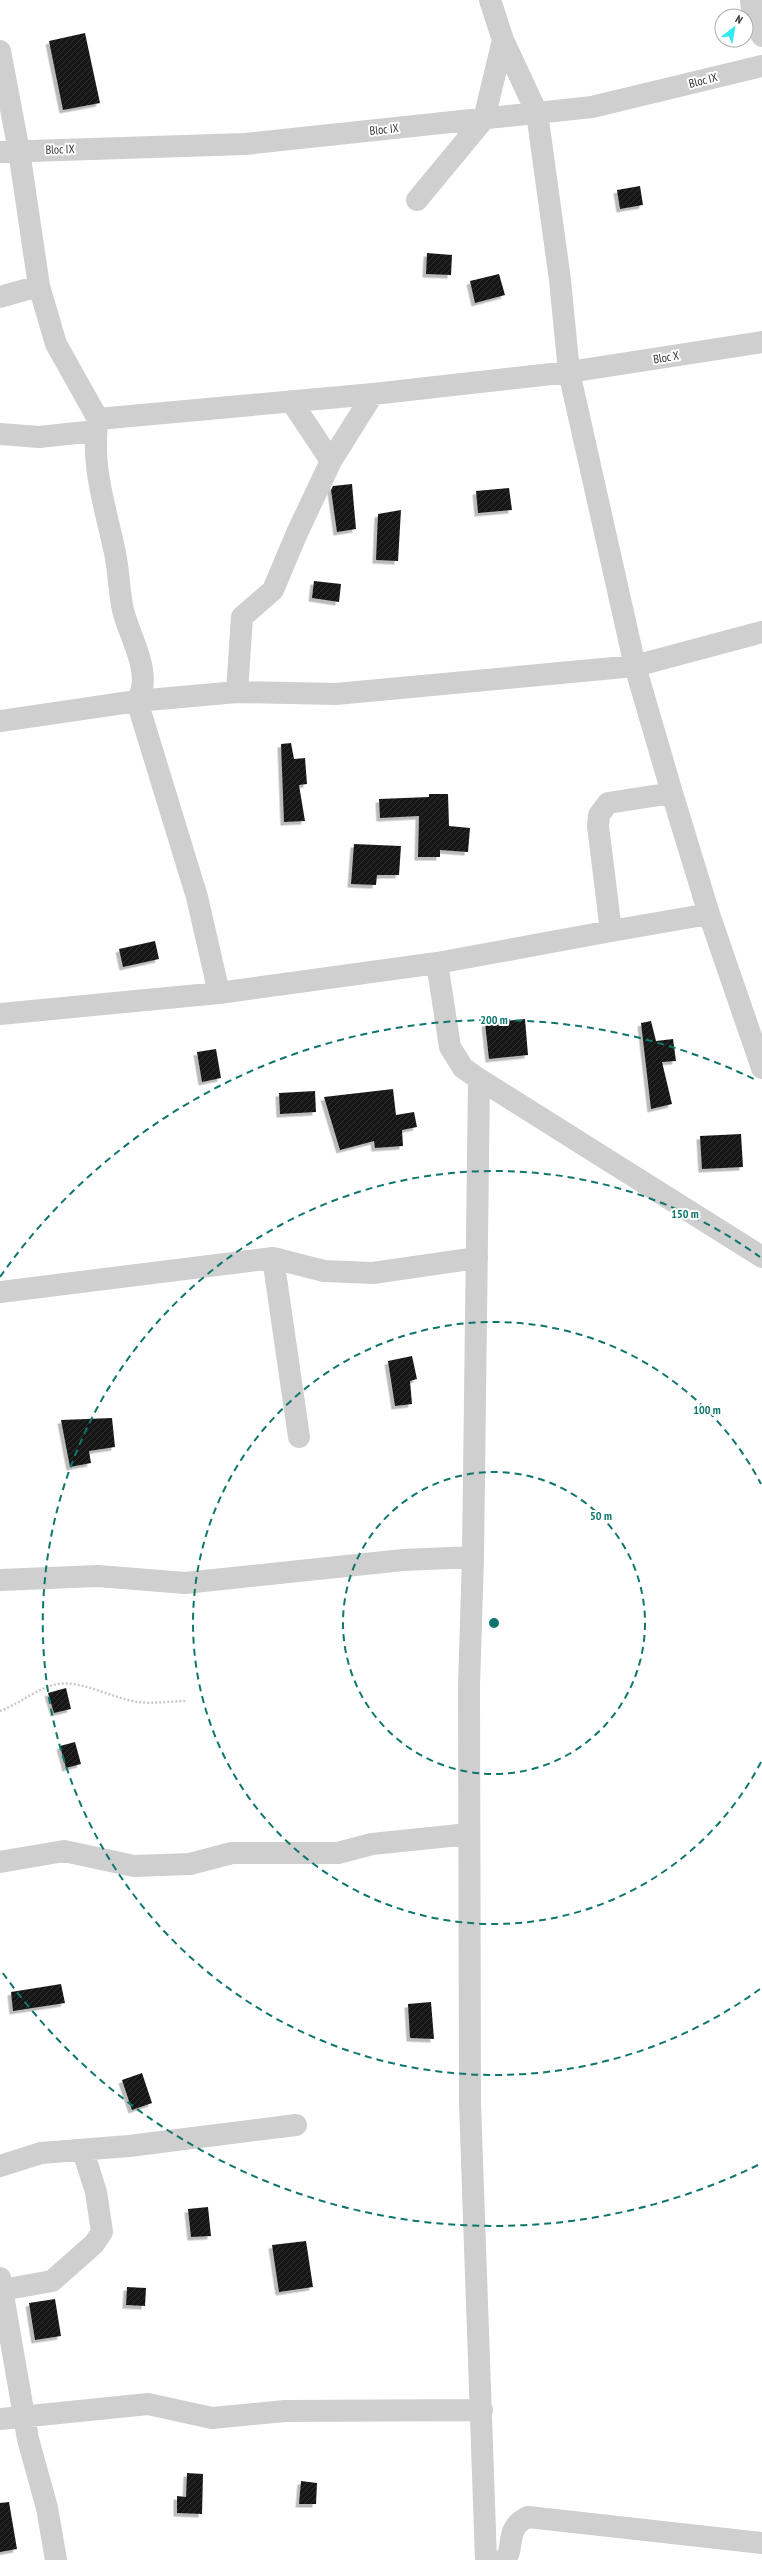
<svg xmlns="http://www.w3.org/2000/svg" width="762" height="2560" font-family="'PT Sans Narrow',sans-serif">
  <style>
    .building { fill: url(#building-hatch); filter: url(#shadow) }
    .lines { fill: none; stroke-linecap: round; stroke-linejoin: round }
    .path { stroke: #c9c9c9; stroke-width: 2.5; stroke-dasharray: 2 2; stroke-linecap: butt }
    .minor { stroke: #cfcfcf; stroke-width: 22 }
    .ring { fill: none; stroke: #0f766e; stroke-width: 2; stroke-dasharray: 7 5 }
    .labels { text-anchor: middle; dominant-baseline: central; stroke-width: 4; stroke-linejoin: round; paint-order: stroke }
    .street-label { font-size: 12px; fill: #323232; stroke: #fff }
    .centre { fill: #0f766e; stroke: #fff; stroke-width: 2 }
    .ring-label { font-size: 12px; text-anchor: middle; font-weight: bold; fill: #0f766e; stroke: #fff; stroke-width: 4; stroke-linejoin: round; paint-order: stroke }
  </style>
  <defs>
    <pattern id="building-hatch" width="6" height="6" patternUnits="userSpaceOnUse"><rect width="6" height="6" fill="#191919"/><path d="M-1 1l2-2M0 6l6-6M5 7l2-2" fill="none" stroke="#323232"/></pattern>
    <filter id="shadow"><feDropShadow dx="-3.5" dy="3.5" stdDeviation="0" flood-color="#0004"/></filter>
  </defs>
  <rect width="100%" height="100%" fill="#fff"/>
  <path class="building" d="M85 33 100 103 63 110 49 41Z
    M640 186 643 205 620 209 617 190Z
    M427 253 452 255 451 275 426 274Z
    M499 274 505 295 475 303 470 281Z
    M352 484 356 529 337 532 331 490 333 486Z
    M509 488 512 510 478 513 476 491Z
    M401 510 398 561 376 560 378 514Z
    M314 581 341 584 339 602 312 598Z
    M291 743 294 759 305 758 307 784 299 785 305 821 284 822 281 744Z
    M429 794H448L449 826 470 828 468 852 440 850V857H418L419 816 380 818 379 799 429 797Z
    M354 844 401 846 399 875H377L376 885 351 884Z
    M155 941 159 959 123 967 119 949Z
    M525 1019 528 1055 489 1059 485 1023Z
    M651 1021 656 1041 673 1039 676 1061 662 1062 672 1104 651 1109 641 1023Z
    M216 1049 221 1078 202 1082 197 1052Z
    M393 1089 396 1115 414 1112 417 1127 402 1130 403 1146 375 1148 374 1141 340 1150 324 1097Z
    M315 1091 316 1112 280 1114 279 1093Z
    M741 1134 743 1167 702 1169 700 1136Z
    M412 1356 417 1379 410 1381 412 1404 395 1406 388 1361Z
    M112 1418 115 1447 89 1451 91 1463 70 1467 61 1420Z
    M66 1688 71 1709 54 1713 48 1693Z
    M75 1742 81 1764 66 1768 60 1746Z
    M61 1984 65 2003 13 2011 11 1992Z
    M431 2002 434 2039 410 2038 408 2004Z
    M142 2073 152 2103 132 2110 122 2080Z
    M208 2207 211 2236 191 2237 188 2209Z
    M306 2241 313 2287 279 2292 272 2245Z
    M127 2287 146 2288 145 2306 126 2305Z
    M55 2299 61 2336 35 2340 29 2303Z
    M187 2473 203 2474 202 2514 177 2513V2496L186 2497Z
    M301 2481 317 2483 316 2504H299Z
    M9 2502 17 2549 0 2552V2503Z"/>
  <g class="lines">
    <path class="path" d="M0 1711C19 1704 39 1687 58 1684 82 1680 114 1699 138 1702 153 1704 171 1701 187 1701"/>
    <path class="minor" d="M490 0 503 40 537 113 560 280 569 372 762 342
      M751 0 752 9 762 36
      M0 51 19 151 39 286
      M0 152 245 144 592 107 762 66
      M417 200 484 119 503 40
      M0 297 39 286 56 344 98 419 373 394 569 372 635 666 762 632
      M0 434 39 437 96 431
      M331 461 373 394
      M237 692 242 617 273 590 297 533 331 461 291 401
      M0 721 137 701 237 692 336 694 635 666 672 793 608 803 599 815 598 826 611 931 437 963 219 993 197 897 137 701C154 673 129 637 123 610 119 592 119 572 115 553 106 509 90 465 98 419
      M709 914 762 1068
      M611 931 709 914 672 793
      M437 963 450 1047 463 1068 479 1079 473 1557 469 1686 470 2103 486 2560
      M0 1014 219 993
      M479 1079 762 1257
      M273 1258 299 1437
      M0 1292 273 1258 324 1271 373 1273 477 1258
      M0 1580 98 1576 185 1583 403 1560 473 1557
      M0 1862 64 1851 134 1866 190 1864 232 1853H338L372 1844 469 1834
      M0 2166 41 2153 129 2146 296 2125
      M0 2278 28 2439 47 2508 56 2560
      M2 2290 52 2281 94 2244 102 2232 96 2192 83 2151
      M0 2419 148 2404 212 2418 285 2411 482 2410
      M504 2560C516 2550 503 2528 528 2517L762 2543"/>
  </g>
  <g class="ring">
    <circle cx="494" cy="1623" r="151"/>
    <path d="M761 1762A301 301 0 1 1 761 1484"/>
    <path d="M760 1989A452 452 0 1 1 760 1257"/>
    <path d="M758 2165A603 603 0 0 1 0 1969M0 1277A603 603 0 0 1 758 1081"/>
  </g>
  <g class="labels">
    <g class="street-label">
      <text transform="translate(703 80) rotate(-14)">Bloc IX</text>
      <text transform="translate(384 129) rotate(-6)">Bloc IX</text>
      <text transform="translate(60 149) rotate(-2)">Bloc IX</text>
      <text transform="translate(666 357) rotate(-9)">Bloc X</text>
    </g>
  </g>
  <circle cx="494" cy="1623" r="6" class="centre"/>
  <g class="ring-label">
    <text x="494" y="1024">200 m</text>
    <text x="685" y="1218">150 m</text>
    <text x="707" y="1414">100 m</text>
    <text x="601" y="1520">50 m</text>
  </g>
  <g transform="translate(734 28) rotate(31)"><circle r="19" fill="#ffffff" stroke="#adadad"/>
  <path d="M0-3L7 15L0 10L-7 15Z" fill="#2de9f0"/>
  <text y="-6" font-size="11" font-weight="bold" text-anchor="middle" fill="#323232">N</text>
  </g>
</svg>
